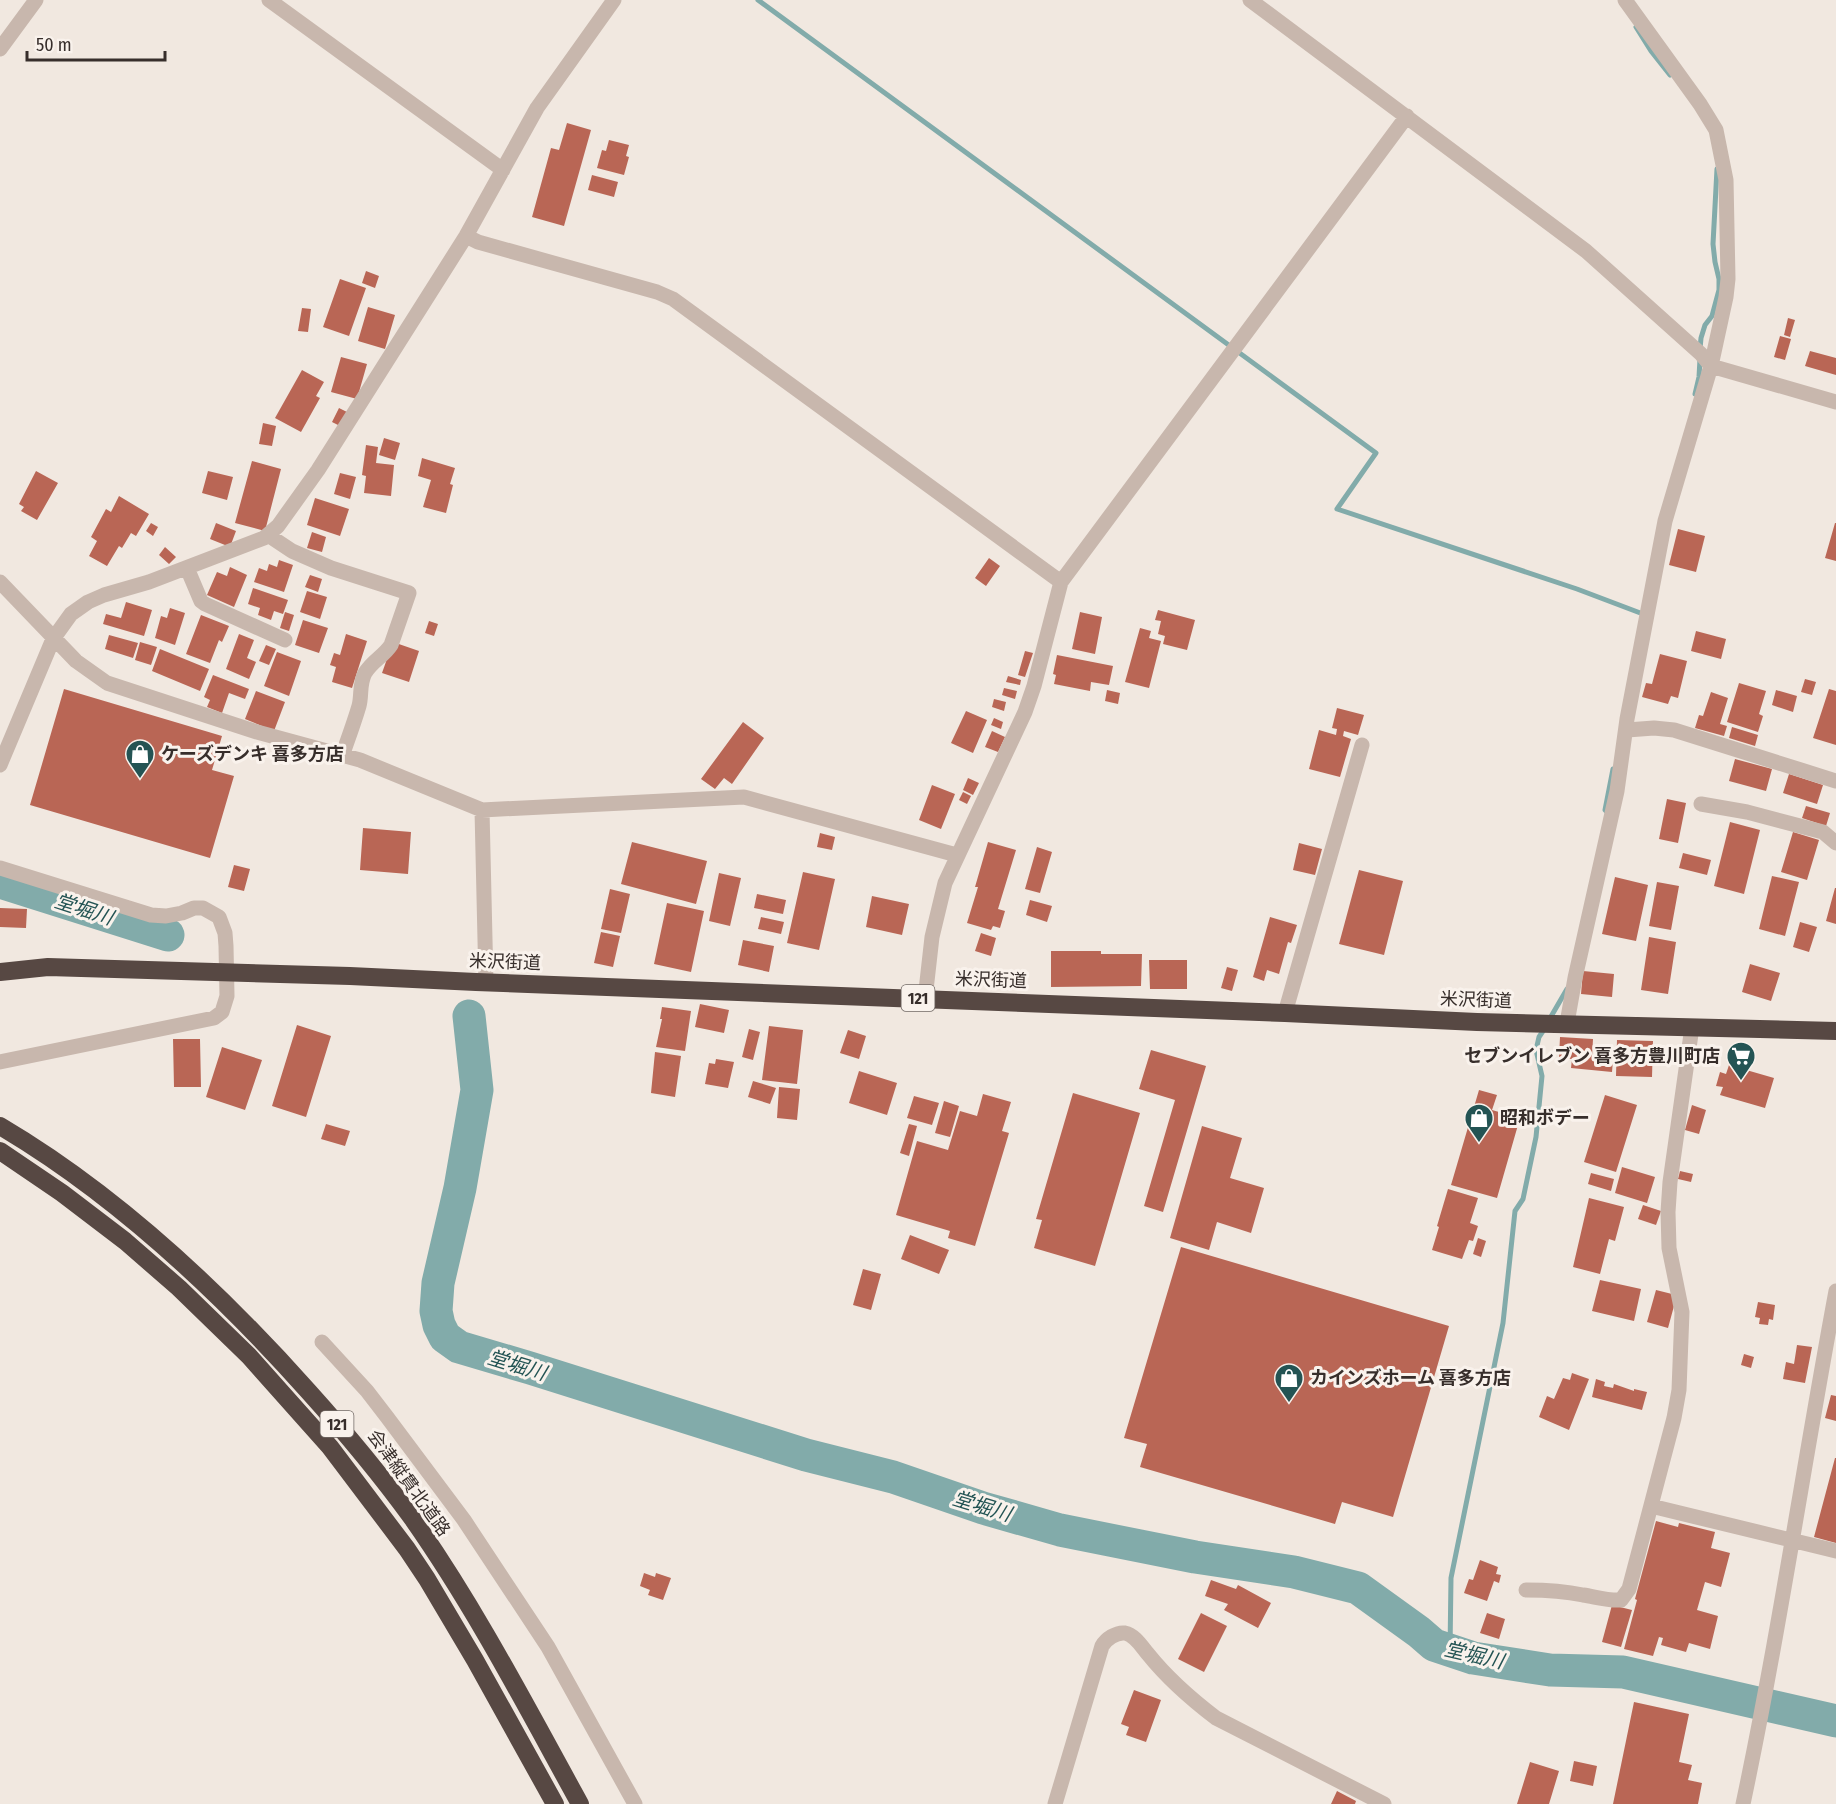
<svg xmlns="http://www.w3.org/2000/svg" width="1836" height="1804" font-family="'Fira Sans Condensed','Noto Sans JP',sans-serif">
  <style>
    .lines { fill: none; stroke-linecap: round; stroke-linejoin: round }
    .stream { stroke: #82abaa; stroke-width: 5 }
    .river { stroke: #82abaa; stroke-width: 33 }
    .building { fill: #b96655 }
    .minor { stroke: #c8b7ad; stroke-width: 15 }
    .highway { stroke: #574843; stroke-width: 18 }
    .labels { text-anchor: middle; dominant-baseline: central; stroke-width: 6; stroke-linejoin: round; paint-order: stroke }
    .shield { fill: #f9f2ec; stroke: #716965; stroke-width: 1.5 }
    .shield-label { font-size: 16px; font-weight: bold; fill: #372e2b }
    .poi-label { font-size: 18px; font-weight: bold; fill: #372e2b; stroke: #f9f2ec; text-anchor: start }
    .street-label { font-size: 18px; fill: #372e2b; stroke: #f9f2ec }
    .water-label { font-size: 20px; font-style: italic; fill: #245454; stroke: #f9f2ec }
  </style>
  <rect width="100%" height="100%" fill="#f1e8e0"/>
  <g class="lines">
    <path class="stream" d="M758 0 1376 453 1337 509 1577 589 1643 614
      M1636 27 1651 51 1670 75
      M1700 349 1701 338 1705 325 1712 316 1719 290V279L1715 262 1713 244 1717 169
      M1695 394 1699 377 1700 359
      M1609 814 1605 810 1613 769
      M1549 1020 1567 989
      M1450 1650 1451 1578 1503 1323 1515 1211 1523 1199 1536 1137 1542 1076 1536 1050 1539 1037 1545 1028"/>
    <path class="river" d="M0 882 168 935
      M469 1016 477 1090 460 1188 438 1283 436 1311 439 1325 445 1337 459 1347 530 1368 806 1455 893 1477 983 1508 1060 1530 1195 1557 1294 1572 1358 1588 1419 1632 1434 1645 1473 1658 1550 1670 1623 1672 1836 1721"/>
  </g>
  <path class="building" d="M567 123 591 130 564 226 532 217 551 148 559 150Z
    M609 140 629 145 626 156 629 157 624 175 597 168 602 150 606 151Z
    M592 175 618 182 614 197 588 190Z
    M366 271 379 276 375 288 362 283Z
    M340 279 366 288 349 336 323 327Z
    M368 307 395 315 385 349 358 341Z
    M302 308 311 309 308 332 298 331Z
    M1788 318 1795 320 1790 337 1784 335Z
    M1780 336 1791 339 1785 360 1774 357Z
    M1810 351 1836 358V375L1805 366Z
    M341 357 367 364 357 399 331 392Z
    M302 370 324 382 316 396 320 398 301 432 275 418Z
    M339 408 349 413 342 427 332 422Z
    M263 423 276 426 272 446 259 444Z
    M384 438 400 443 395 460 379 455Z
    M366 445 378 447 376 463 394 465 391 496 364 493 366 476 362 475Z
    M422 458 455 468 450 484 453 485 446 513 423 507 431 480 418 476Z
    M252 461 281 469 265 531 235 523Z
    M36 471 58 483 37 520 21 511 24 507 19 504Z
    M208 471 233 477 227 500 202 493Z
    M340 473 356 477 350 499 334 494Z
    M119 496 149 514 136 536 131 533 122 548 119 546 107 566 89 556 97 541 91 537 106 509 111 512Z
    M315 498 349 509 340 536 307 525Z
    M151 523 158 527 153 536 146 531Z
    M216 523 236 531 230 547 210 539Z
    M1835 523H1836V561L1825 558Z
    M1678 529 1705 536 1696 572 1669 565Z
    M312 532 326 537 322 552 307 548Z
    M165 547 176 557 169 564 159 555Z
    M989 558 1000 566 986 586 975 578Z
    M279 560 293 565 284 592 254 582 259 568 267 571 269 564 277 567Z
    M230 567 247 575 234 607 207 595 217 572 227 576Z
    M310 575 322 579 318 592 305 587Z
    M253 588 288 600 283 614 274 611 271 620 258 615 260 608 248 604Z
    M307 591 327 597 320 619 300 612Z
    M126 602 152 610 144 636 103 624 106 614 121 618Z
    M170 608 185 613 175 645 155 638 161 616 167 618Z
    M1158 610 1195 620 1187 650 1163 644 1165 636 1158 634 1161 621 1155 620Z
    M285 612 294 615 289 631 280 628Z
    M1080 612 1102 617 1095 654 1072 649Z
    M201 615 229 626 222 642 219 640 210 663 186 654Z
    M303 620 328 628 319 653 295 645Z
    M429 621 438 624 434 636 425 633Z
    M1140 628 1151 631 1149 638 1161 641 1149 688 1125 682Z
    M1696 631 1726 639 1721 659 1691 651Z
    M239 634 254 640 247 658 256 662 249 679 226 669Z
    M346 634 367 641 352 688 332 682 336 667 330 665 334 653 340 655Z
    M109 635 138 643 133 658 105 649Z
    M140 642 157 647 151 665 135 660Z
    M393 642 419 651 409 682 382 673Z
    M266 645 276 649 269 665 259 661Z
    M160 649 209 669 200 691 152 671Z
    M1025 651 1033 653 1025 677 1018 675Z
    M277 652 301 661 289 696 264 686Z
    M1660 654 1687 661 1678 698 1671 696 1668 704 1642 697 1646 683 1652 684Z
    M1057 655 1113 666 1109 685 1091 682 1090 691 1054 684 1056 675 1053 674Z
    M213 675 249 689 245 699 229 693 222 713 207 707 210 700 204 697Z
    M1008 676 1021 680 1020 685 1006 682Z
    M1805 679 1816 682 1812 695 1801 692Z
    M1739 683 1766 691 1759 714 1763 716 1758 732 1727 722Z
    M1004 688 1017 691 1015 699 1002 695Z
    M64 689 222 736 212 770 234 776 210 858 30 805Z
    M1829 689 1836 691V745L1813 738Z
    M1107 690 1120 693 1118 704 1105 701Z
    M1776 690 1797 696 1793 712 1772 705Z
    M256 691 285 702 274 731 245 719Z
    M1711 692 1728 698 1720 724 1727 726 1724 736 1695 728 1699 715 1703 716Z
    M994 699 1006 702 1004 711 992 707Z
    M1337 708 1364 715 1358 735 1344 731 1343 736 1351 739 1340 777 1309 769 1319 730 1336 735 1337 729 1332 728Z
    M966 711 987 720 973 753 951 743Z
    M994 718 1003 722 1001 729 991 725Z
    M743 722 764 738 732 784 724 778 715 789 701 779Z
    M1732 727 1758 735 1755 746 1729 738Z
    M992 731 1005 737 998 752 985 747Z
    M1735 759 1772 769 1766 791 1729 781Z
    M1789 774 1823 785 1817 804 1783 793Z
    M968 778 979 783 973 795 963 790Z
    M932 785 955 794 941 829 919 820Z
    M963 792 971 796 967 804 959 800Z
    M1667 799 1686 803 1678 843 1659 839Z
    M1806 806 1830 813 1826 826 1802 818Z
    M1730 822 1760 830 1744 894 1714 886Z
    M363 828 411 832 408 874 360 870Z
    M1793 832 1819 840 1807 880 1781 872Z
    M820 833 835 837 832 850 817 847Z
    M632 842 707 861 696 904 621 884Z
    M988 842 1016 850 998 909 1005 911 1000 928 993 926 991 930 967 923 978 887H975Z
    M1299 843 1322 849 1315 875 1293 870Z
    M1037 847 1052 852 1040 893 1025 889Z
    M1683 853 1711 860 1707 875 1679 868Z
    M234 865 250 869 244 891 228 887Z
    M1359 870 1403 881 1384 955 1339 944Z
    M803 872 835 879 819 950 787 943Z
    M719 873 741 878 730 926 709 921Z
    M1772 876 1799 882 1785 936 1759 929Z
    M1615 877 1648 885 1636 941 1602 934Z
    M1657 882 1679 886 1671 930 1649 926Z
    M1835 888H1836V924L1826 921Z
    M610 889 630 894 621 933 601 929Z
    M757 894 786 900 783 914 754 908Z
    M872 896 909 904 902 935 866 927Z
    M1030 900 1052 906 1047 922 1026 915Z
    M667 903 704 911 691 972 654 964Z
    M0 908 27 909 26 928 0 927Z
    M761 917 784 922 781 934 758 929Z
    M1270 917 1297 925 1291 943 1288 942 1279 974 1267 970 1264 981 1253 977Z
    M1800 922 1817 927 1809 952 1793 947Z
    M601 932 620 936 613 967 594 963Z
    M981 933 996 938 991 956 975 951Z
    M1649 937 1676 942 1668 994 1641 990Z
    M743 940 774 946 769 972 738 965Z
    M1051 951H1101V954H1142L1141 986 1051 987Z
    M1149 960H1187V989H1150Z
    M1750 964 1780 973 1771 1001 1742 992Z
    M1227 967 1238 970 1232 991 1221 988Z
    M1583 971 1614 974 1612 997 1581 994Z
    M975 972 995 973V980H975Z
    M700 1004 729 1010 724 1033 695 1027Z
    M662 1007 691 1011 685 1051 656 1047 662 1019H660Z
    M297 1025 331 1036 306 1117 272 1106Z
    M769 1026 803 1030 797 1084 762 1080Z
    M749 1029 760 1032 753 1060 742 1057Z
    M848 1030 866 1036 859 1059 840 1053Z
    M1560 1037 1593 1039 1592 1057 1613 1060 1612 1072 1571 1068 1572 1059 1559 1058Z
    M173 1039H200L201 1087H174Z
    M1617 1040 1653 1041 1652 1077 1616 1076Z
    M222 1047 262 1060 245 1110 206 1097Z
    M1151 1050 1206 1066 1163 1212 1144 1206 1175 1100 1139 1089Z
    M655 1052 681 1056 675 1097 651 1093Z
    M716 1059 734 1062 728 1088 705 1084 709 1063 715 1064Z
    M1729 1065 1774 1078 1765 1108 1720 1095 1723 1087 1716 1086 1720 1072 1726 1074Z
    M859 1071 897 1083 887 1115 849 1103Z
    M753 1081 776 1088 770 1104 748 1097Z
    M779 1087 800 1089 797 1120 777 1118Z
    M1479 1090 1497 1095 1492 1110 1520 1118 1497 1198 1451 1185Z
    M1073 1093 1140 1113 1095 1266 1034 1248 1042 1220 1036 1219Z
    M983 1094 1011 1102 1002 1131 1009 1133 975 1246 948 1238 950 1231 896 1215 917 1141 948 1150 960 1111 977 1116Z
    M1605 1095 1637 1105 1616 1172 1584 1162Z
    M914 1096 939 1103 932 1125 907 1118Z
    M944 1101 959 1106 950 1137 935 1133Z
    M1692 1105 1706 1110 1699 1134 1685 1130Z
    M326 1124 350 1131 345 1146 321 1139Z
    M909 1124 917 1126 909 1156 900 1153Z
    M1202 1126 1242 1138 1230 1178 1264 1188 1251 1233 1217 1222 1209 1250 1170 1238Z
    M1622 1167 1655 1177 1647 1203 1615 1193Z
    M1680 1171 1693 1174 1691 1182 1678 1179Z
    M1591 1173 1614 1179 1611 1191 1588 1184Z
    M1448 1189 1478 1198 1470 1223 1478 1226 1473 1241 1469 1240 1462 1259 1432 1250 1439 1227 1437 1226Z
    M1589 1198 1624 1207 1615 1241 1609 1239 1600 1274 1573 1267Z
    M1643 1205 1661 1211 1656 1225 1638 1219Z
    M910 1235 949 1250 939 1274 901 1259Z
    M1478 1238 1486 1241 1481 1257 1473 1254Z
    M1181 1247 1449 1326 1393 1517 1342 1502 1335 1524 1140 1467 1147 1444 1124 1438Z
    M863 1269 881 1274 871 1310 853 1305Z
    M1600 1280 1641 1289 1634 1321 1592 1311Z
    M1656 1290 1672 1294 1674 1306 1668 1328 1647 1322Z
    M1758 1302 1775 1305 1773 1320 1769 1319 1768 1325 1759 1324 1760 1318 1755 1317Z
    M1797 1345 1812 1347 1805 1383 1783 1379 1786 1362 1794 1364Z
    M1744 1354 1754 1357 1751 1368 1741 1365Z
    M1572 1373 1589 1379 1569 1430 1539 1417 1547 1396 1554 1399 1563 1378 1570 1380Z
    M1596 1379 1605 1382 1604 1386 1613 1388 1614 1384 1634 1391V1389L1647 1392 1642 1410 1592 1397Z
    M1831 1395 1836 1396V1421L1825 1418Z
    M1835 1458H1836V1543L1814 1537Z
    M1656 1521 1678 1527 1679 1523 1715 1532 1711 1548 1730 1553 1721 1587 1705 1582 1697 1610 1718 1616 1710 1649 1689 1643 1686 1652 1661 1645 1663 1638 1659 1637 1653 1656 1624 1649 1637 1600 1635 1599Z
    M1480 1560 1498 1567 1496 1574 1501 1575 1499 1583 1494 1581 1487 1601 1464 1593 1469 1579 1473 1580Z
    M644 1573 655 1577 656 1573 671 1578 663 1600 648 1595 650 1590 640 1586Z
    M1211 1580 1236 1589 1238 1585 1271 1603 1258 1628 1224 1610 1228 1604 1205 1596Z
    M1612 1605 1632 1610 1621 1647 1602 1642Z
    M1201 1613 1227 1626 1204 1672 1178 1659Z
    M1487 1613 1505 1619 1499 1639 1480 1633Z
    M1134 1690 1161 1700 1146 1742 1126 1735 1129 1727 1121 1724Z
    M1634 1702 1689 1714 1679 1762 1692 1765 1688 1780 1702 1783 1698 1804H1613Z
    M1574 1761 1597 1766 1593 1786 1570 1781Z
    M1530 1762 1559 1771 1549 1804H1517Z
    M1337 1791 1356 1801 1355 1804H1331Z"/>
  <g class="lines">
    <path class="minor" d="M269 0 503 170
      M1250 0 1586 251 1701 354 1711 366 1836 402
      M0 49 36 0
      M466 236 478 242 657 292 673 299 1061 582
      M268 535 292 551 331 568 409 593 391 645C384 656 372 661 365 673 359 684 362 695 359 706 354 723 348 739 342 756
      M187 568 201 601 205 604 285 640
      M0 582 76 661 107 683 257 732 360 760 482 810 744 797 953 854
      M1627 730 1654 728 1674 730 1836 781
      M0 765 53 639 71 614 88 602 104 595 149 582 264 538 278 526 318 470 466 236 537 108 614 0
      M1701 804 1747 812 1823 832 1836 843
      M482 810 486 983
      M0 868 151 915 166 916 182 913 194 908H203L219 917 225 933 226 946 227 996 222 1012 214 1018 0 1062
      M925 999 932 937 945 883 1025 712 1034 686 1061 582 1407 116
      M1285 1013 1362 745
      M1567 1023 1575 978 1617 791 1627 719 1665 521 1711 366 1726 297 1728 279 1726 180 1716 130 1700 104 1625 0
      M322 1342 367 1391 387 1417 464 1520 548 1647 635 1804
      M1651 1506 1836 1551
      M1526 1590C1546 1590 1564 1591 1583 1595 1596 1597 1608 1601 1621 1600L1629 1589 1674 1418 1679 1390 1682 1312 1669 1248 1668 1212 1670 1182 1692 1027
      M1055 1804 1102 1646C1106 1639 1116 1632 1125 1633 1135 1635 1142 1647 1148 1654 1168 1679 1191 1699 1216 1718L1384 1804
      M1743 1804C1779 1634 1804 1462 1836 1291"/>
    <path class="highway" d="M0 972 48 967 350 976 476 982 1285 1013 1477 1022 1836 1031
      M0 1126C117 1195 219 1291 309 1392 345 1432 380 1474 412 1518 476 1609 527 1708 580 1804
      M0 1151 62 1193 125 1241 179 1288 249 1356 330 1447 407 1549 427 1579 475 1660 555 1804"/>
  </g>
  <defs>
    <g id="shop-pin" transform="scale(1.5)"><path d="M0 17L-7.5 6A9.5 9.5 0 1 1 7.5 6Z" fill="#245454" stroke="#f9f2ec"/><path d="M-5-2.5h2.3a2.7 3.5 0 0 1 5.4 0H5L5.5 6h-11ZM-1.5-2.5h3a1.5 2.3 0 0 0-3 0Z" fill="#fff"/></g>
    <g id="supermarket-pin" transform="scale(1.5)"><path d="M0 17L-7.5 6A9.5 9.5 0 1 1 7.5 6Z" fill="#245454" stroke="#f9f2ec"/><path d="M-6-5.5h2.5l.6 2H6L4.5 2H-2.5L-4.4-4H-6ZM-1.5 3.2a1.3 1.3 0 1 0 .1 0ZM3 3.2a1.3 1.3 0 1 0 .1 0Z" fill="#fff"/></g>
  </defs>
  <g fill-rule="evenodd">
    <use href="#shop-pin" x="140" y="754"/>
    <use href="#supermarket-pin" x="1741" y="1056"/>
    <use href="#shop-pin" x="1479" y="1118"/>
    <use href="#shop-pin" x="1289" y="1378"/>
  </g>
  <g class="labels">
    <g class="shield">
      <rect x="901.5" y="985" width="33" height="26" rx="4.5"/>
      <rect x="320.5" y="1411" width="33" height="26" rx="4.5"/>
    </g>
    <g class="shield-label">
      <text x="918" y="998">121</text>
      <text x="337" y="1424">121</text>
    </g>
    <g class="poi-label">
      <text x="161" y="754">ケーズデンキ 喜多方店</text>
      <text x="1720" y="1056" text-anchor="end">セブンイレブン 喜多方豊川町店</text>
      <text x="1500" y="1118">昭和ボデー</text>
      <text x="1310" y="1378">カインズホーム 喜多方店</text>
    </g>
    <g class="street-label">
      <text transform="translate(505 962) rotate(2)">米沢街道</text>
      <text transform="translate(991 980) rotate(2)">米沢街道</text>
      <text transform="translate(1476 1000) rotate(2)">米沢街道</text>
      <text transform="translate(409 1483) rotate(54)">会津縦貫北道路</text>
    </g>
    <g class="water-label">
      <text transform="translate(84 909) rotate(18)">堂堀川</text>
      <text transform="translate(517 1365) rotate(17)">堂堀川</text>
      <text transform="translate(982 1506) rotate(17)">堂堀川</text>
      <text transform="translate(1474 1655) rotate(13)">堂堀川</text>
    </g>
  </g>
  <path d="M27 51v9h138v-9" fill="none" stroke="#372e2b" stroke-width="3"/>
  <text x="36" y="51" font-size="18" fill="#372e2b" stroke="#f9f2ec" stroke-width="4.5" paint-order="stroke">50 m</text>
</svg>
